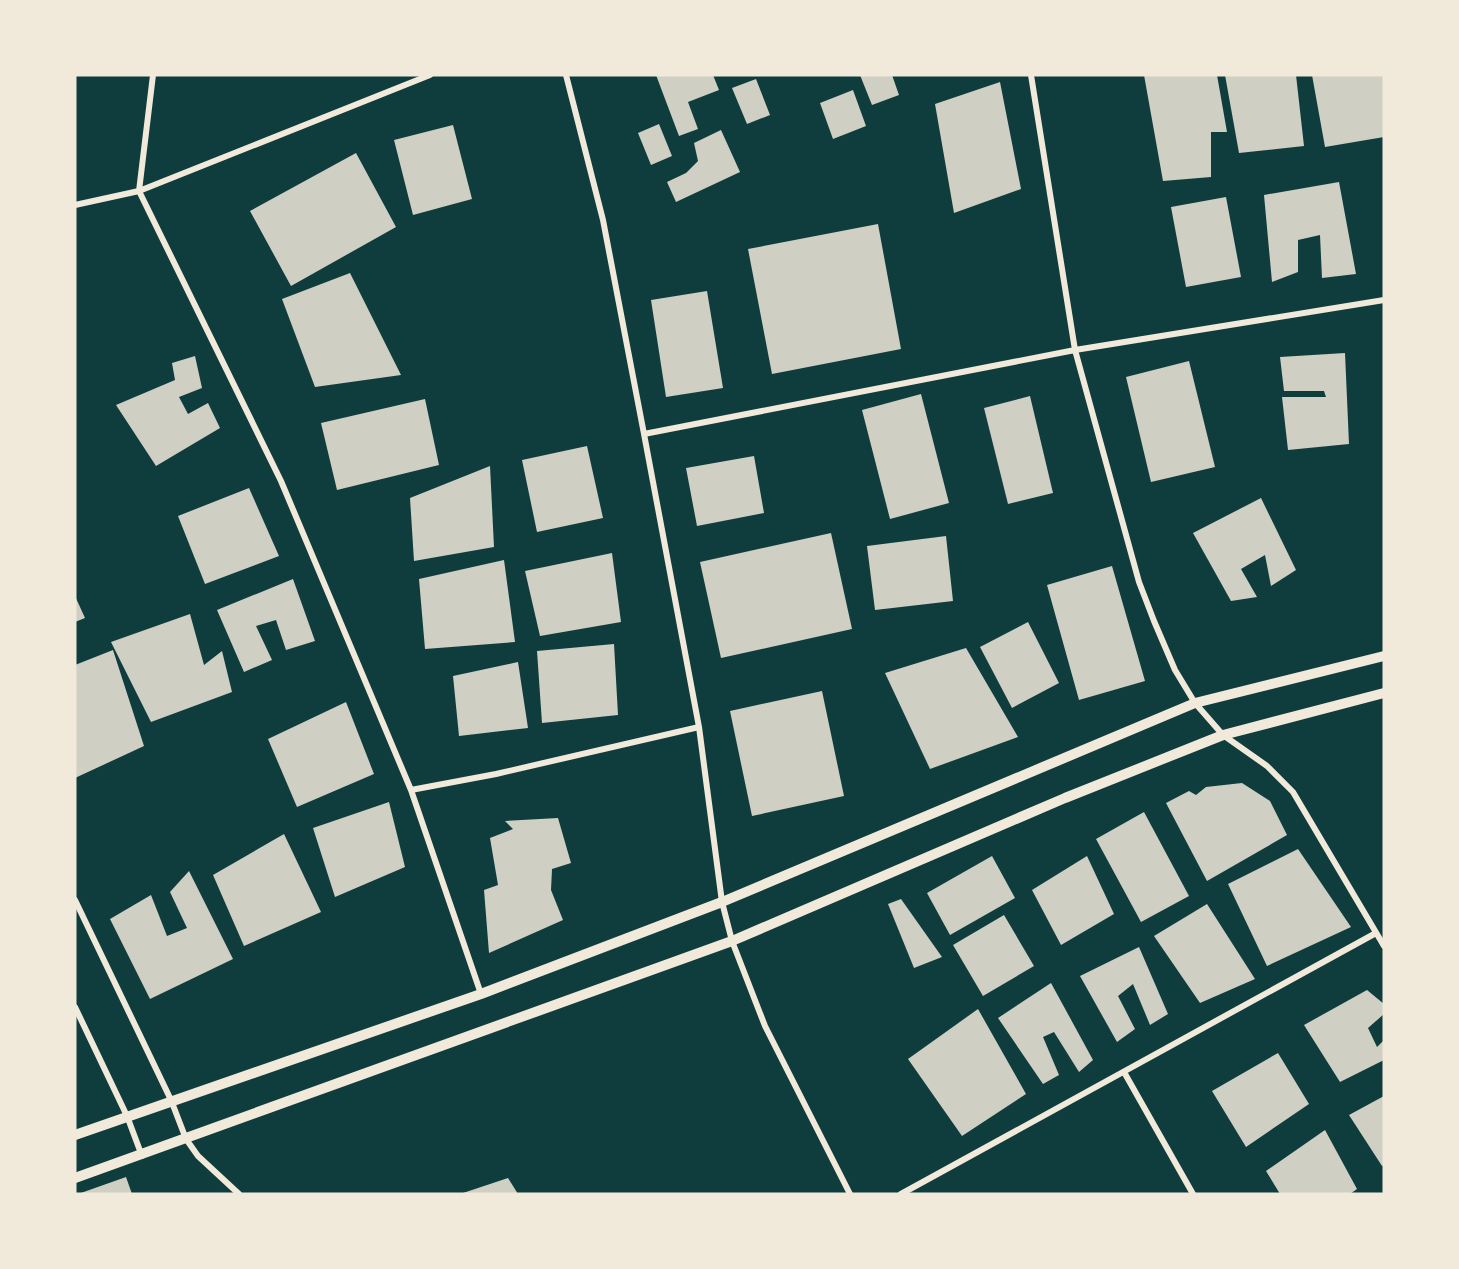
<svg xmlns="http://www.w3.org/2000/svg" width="1459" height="1269" font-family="'Noto Sans',sans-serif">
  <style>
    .building { fill: #cfcfc3 }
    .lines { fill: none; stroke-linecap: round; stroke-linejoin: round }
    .minor { stroke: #f1e9da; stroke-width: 6 }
    .tertiary { stroke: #f1e9da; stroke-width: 10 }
  </style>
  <rect width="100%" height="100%" fill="#0f3d3e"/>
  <path class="building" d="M656 75H713L719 90 688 102 698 129 679 136Z
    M860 75H892L899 95 872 105Z
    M1144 75H1217L1227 132H1211V177L1163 181Z
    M1225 75H1296L1304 146 1239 153Z
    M1312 75H1384V137L1325 147Z
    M756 79 770 115 747 124 732 88Z
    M1000 82 1021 189 954 213 935 104Z
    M853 90 866 126 833 139 820 103Z
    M659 124 672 156 651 165 638 133Z
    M453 125 472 199 413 215 394 140Z
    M721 130 740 172 676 202 667 182 686 173 698 161 694 143Z
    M356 153 396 227 291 286 250 211Z
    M1339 182 1356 274 1322 278 1320 235 1298 240V272L1272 282 1264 195Z
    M1226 197 1241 277 1186 287 1171 207Z
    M878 224 901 349 772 374 748 249Z
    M350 273 401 375 315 387 282 299Z
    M707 291 723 388 666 397 651 300Z
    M1345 353 1349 444 1288 450 1282 397H1326L1324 391H1284L1280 357Z
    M195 356 202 388 179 397 188 414 208 403 220 428 156 466 116 405 175 380 172 363Z
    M1189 361 1215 467 1151 482 1126 377Z
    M921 394 949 503 890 519 862 410Z
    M1030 396 1053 493 1008 504 984 408Z
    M425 399 439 465 337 490 321 423Z
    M587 446 603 518 537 532 522 460Z
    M754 456 764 513 697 526 686 468Z
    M490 466 494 547 414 561 410 498Z
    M249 488 279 556 205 584 178 516Z
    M1261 498 1296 570 1271 586 1265 555 1241 569 1257 597 1231 601 1193 533Z
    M831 533 852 629 721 658 700 562Z
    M946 536 953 601 875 610 867 546Z
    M612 553 621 622 540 636 525 571Z
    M504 560 515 642 425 649 419 579Z
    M1112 566 1145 681 1079 700 1047 585Z
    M293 579 315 641 286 650 276 620 256 626 272 660 244 672 217 610Z
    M75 596 85 618 75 622Z
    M190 614 204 665 222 651 232 692 151 722 111 642Z
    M1028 622 1059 683 1012 708 980 647Z
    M614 644 618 715 542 723 537 651Z
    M966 648 1018 737 930 769 885 673Z
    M113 650 144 746 75 778V665Z
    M518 662 528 728 459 736 453 676Z
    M822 691 844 796 752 816 730 711Z
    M346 702 374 774 297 807 268 739Z
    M1242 783 1270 801 1287 835 1207 881 1166 803 1189 791 1196 795 1206 787Z
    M389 802 405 867 335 897 313 828Z
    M1144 812 1189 896 1141 922 1096 839Z
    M558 818 571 863 552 869 551 890 563 920 489 953 484 890 498 885 490 838 513 829 505 821Z
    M284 834 321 912 244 946 213 875Z
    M1298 849 1351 927 1267 966 1228 884Z
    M992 856 1015 898 950 935 927 893Z
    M1087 856 1114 914 1061 945 1032 890Z
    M189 871 233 959 150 999 110 919 151 895 167 936 187 928 170 892Z
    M901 899 942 957 914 968 888 904Z
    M1207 904 1255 979 1200 1003 1154 936Z
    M1004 915 1034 966 983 996 953 945Z
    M1139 947 1168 1014 1150 1025 1133 984 1118 996 1135 1029 1117 1042 1080 976Z
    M1051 983 1093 1060 1079 1072 1054 1032 1043 1037 1059 1075 1043 1084 998 1018Z
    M1367 990 1384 1004V1014L1368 1028 1377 1047 1384 1040V1060L1340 1082 1304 1025Z
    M978 1009 1026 1094 962 1136 908 1059Z
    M1278 1053 1309 1104 1246 1147 1212 1091Z
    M1384 1096V1165L1382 1166 1349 1115Z
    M1325 1130 1357 1189 1350 1194H1280L1266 1171Z
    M126 1177 132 1194H78Z
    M508 1178 518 1194H460Z"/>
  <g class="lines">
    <path class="minor" d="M153 75 139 191 281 481 411 790 481 994
      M566 75 603 220 644 434 699 727 722 902 732 941 765 1026 850 1194
      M1031 75 1075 350 1139 582 1154 621 1175 670 1195 703 1223 735 1267 766 1293 792 1384 946
      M75 205 139 191 430 75
      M644 434 1075 350 1384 300
      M411 790 496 774 699 727
      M75 900 171 1100 186 1139 198 1156 239 1194
      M75 1007 127 1116 142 1156
      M1124 1072 1193 1194
      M901 1194 1376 933"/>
    <path class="tertiary" d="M75 1135 481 994 722 902 1195 703 1384 656
      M75 1178 732 941 1065 798 1223 735 1384 693"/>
  </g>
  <rect width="1459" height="1269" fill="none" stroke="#f1e9da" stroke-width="153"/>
</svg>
